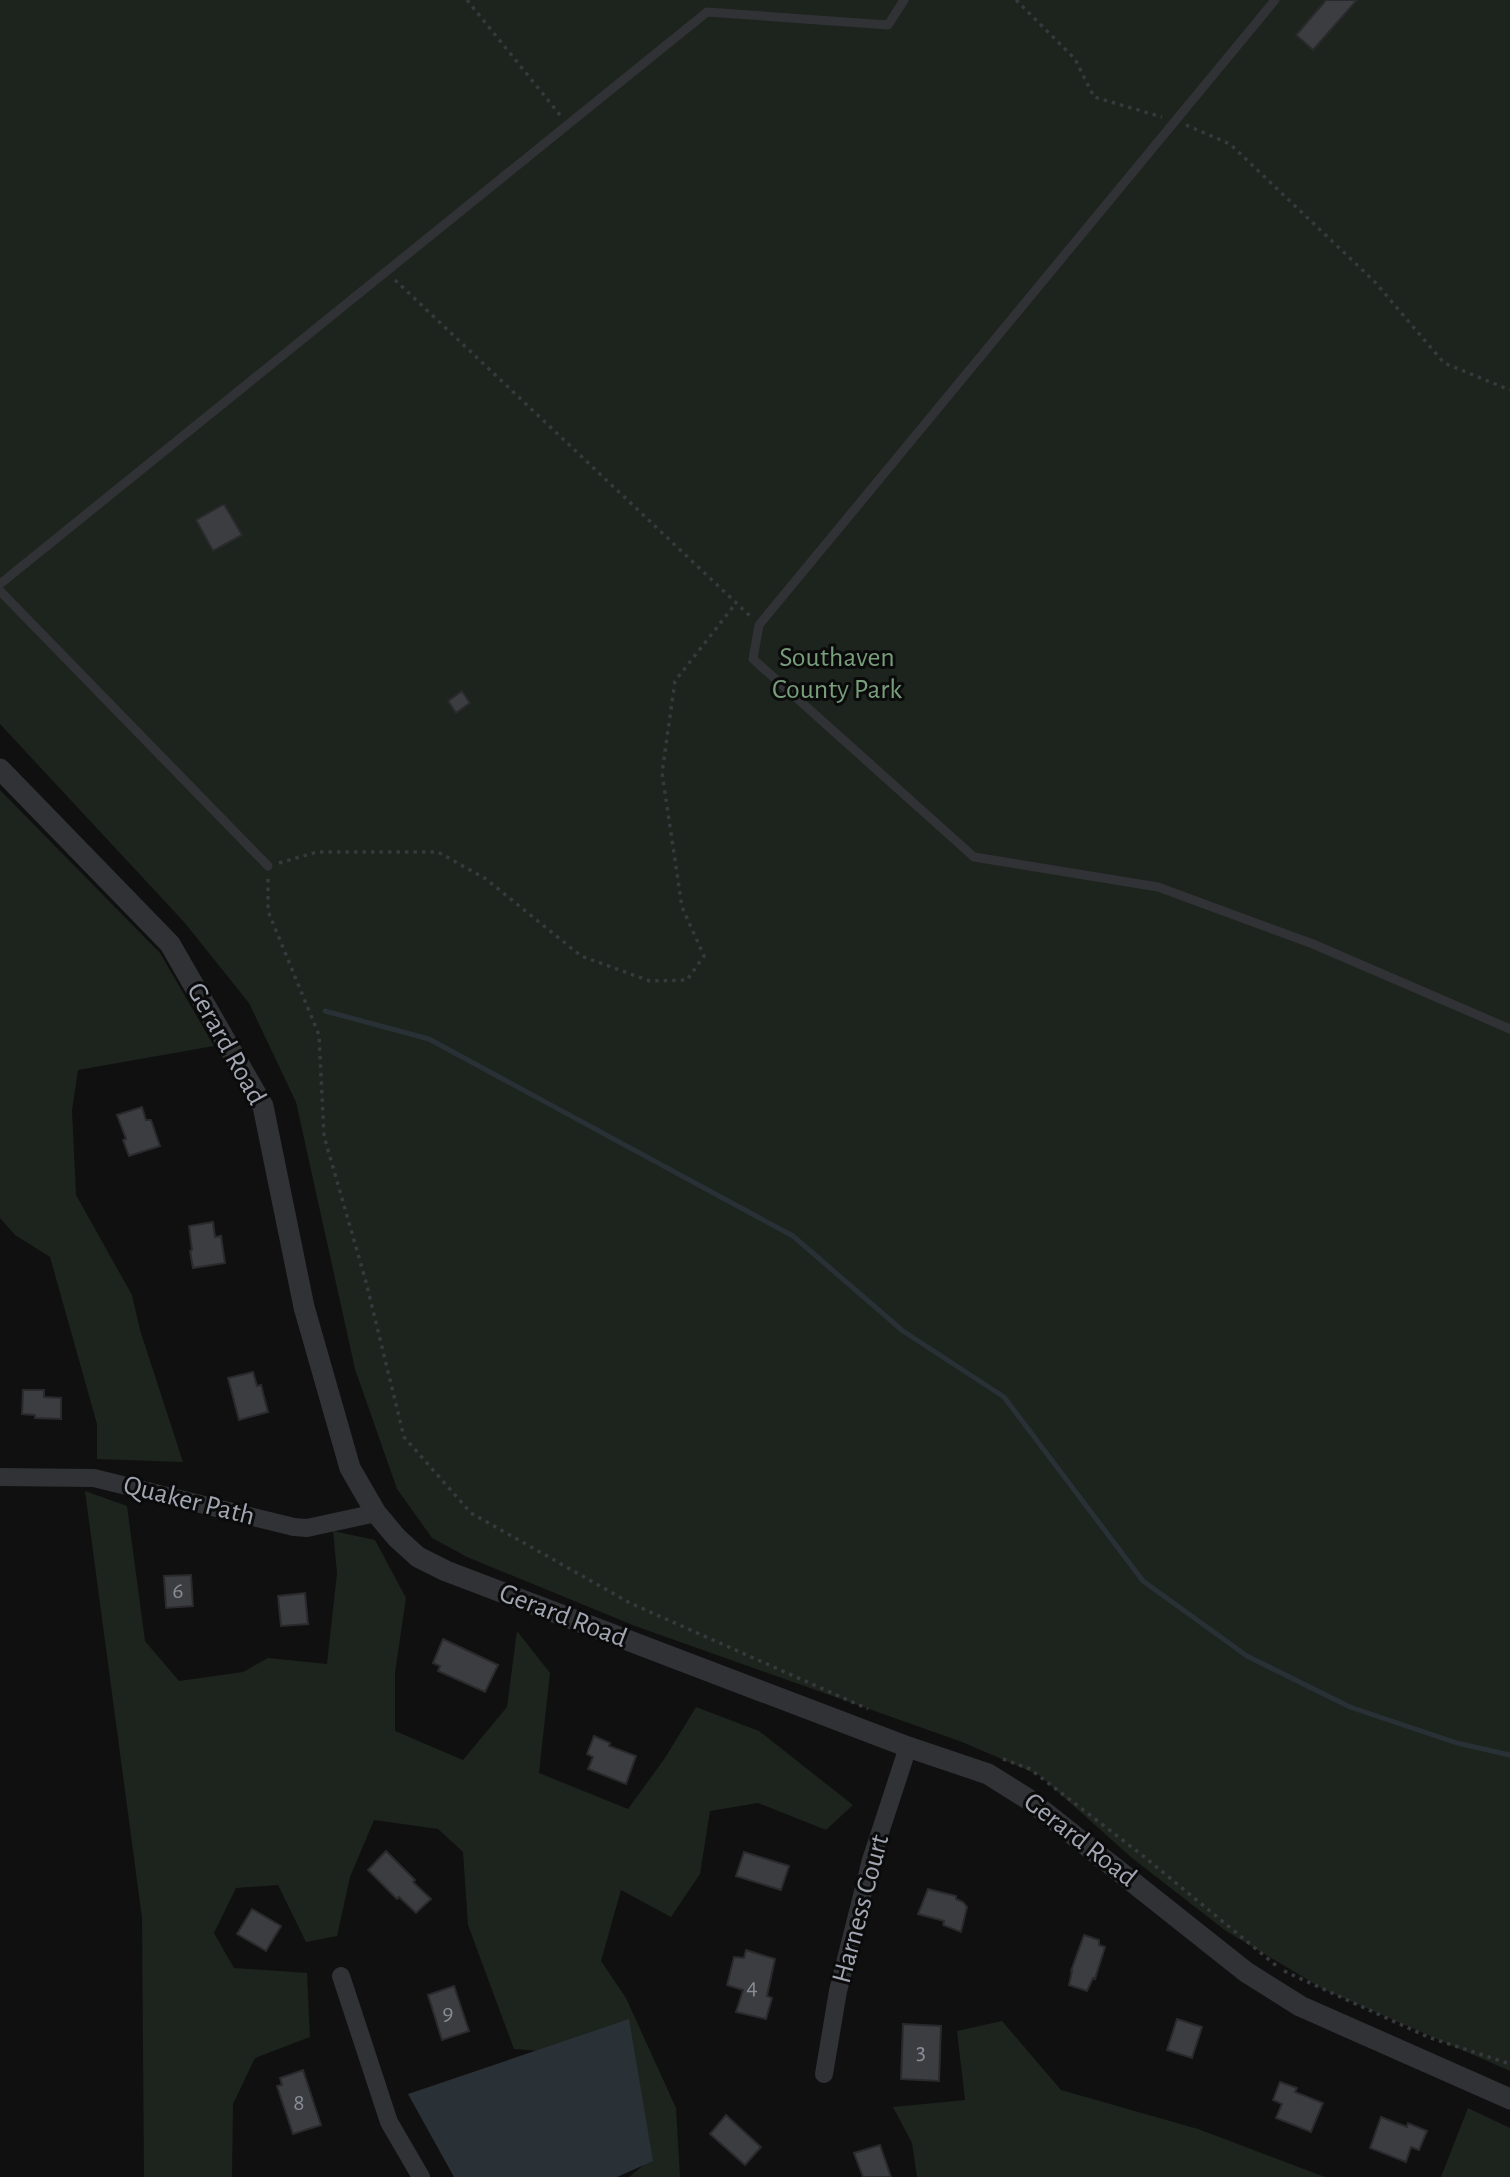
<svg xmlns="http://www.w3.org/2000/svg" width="1510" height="2177" font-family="'Alegreya Sans',sans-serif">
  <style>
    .green { fill: #1c241d }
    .water { fill: #293036 }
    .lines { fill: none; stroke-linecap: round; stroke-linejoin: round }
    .stream { stroke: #293036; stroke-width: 5 }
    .building { fill: #3c3d41; stroke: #2a2a2d; stroke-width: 2 }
    .path { stroke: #37393d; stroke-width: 3.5; stroke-dasharray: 3.5 5; stroke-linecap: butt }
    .service { stroke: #313236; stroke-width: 9 }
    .minor { stroke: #313236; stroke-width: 18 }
    .tertiary { stroke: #313236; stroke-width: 21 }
    .labels { text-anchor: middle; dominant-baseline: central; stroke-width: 6; stroke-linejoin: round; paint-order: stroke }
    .number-label { font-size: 24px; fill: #888c96 }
    .park-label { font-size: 28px; fill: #789d7b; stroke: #0b0b0c }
    .street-label { font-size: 28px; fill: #a1a6b2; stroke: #0b0b0c }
  </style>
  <rect width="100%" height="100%" fill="#101011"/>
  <path class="green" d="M0 0H1510V2071L1323 1989 1226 1931 1132 1858 1039 1775 962 1742 635 1626 467 1557 432 1538 397 1489 355 1369 296 1102 249 1003 184 922 0 724Z
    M0 790 160 953 214 1046 78 1070 72 1110 76 1195 132 1295 140 1330 183 1462 97 1459V1424L50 1257 15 1235 0 1218Z
    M85 1491 127 1506 145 1641 179 1681 243 1672 268 1658 327 1664 337 1573 333 1531 375 1540 406 1598 395 1673V1731L463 1760 507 1707 517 1631 550 1673 539 1773 628 1809 665 1758 696 1707 759 1731 853 1805 826 1830 758 1803 710 1811 700 1874 671 1917 621 1890 601 1961 626 1998 676 2108 680 2177H629L646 2163 555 2052 514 2049 468 1925 463 1852 438 1829 374 1820 350 1877 337 1936 306 1942 278 1885 236 1888 214 1933 234 1968 307 1973 310 2037 255 2058 233 2104 232 2177H144L142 1918Z
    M1002 2021 1061 2090 1198 2129 1325 2177H917L912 2143 893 2107 965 2100 957 2031Z
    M1468 2108 1510 2128V2177H1441Z"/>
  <path class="water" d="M629 2019 653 2161 617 2177H454L408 2094Z"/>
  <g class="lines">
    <path class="stream" d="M325 1011 429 1039 793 1236 903 1331 1004 1397 1143 1581 1247 1656 1350 1707 1457 1743 1510 1755"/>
  </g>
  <path class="building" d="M1326 0H1357L1313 50 1296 35Z
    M224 504 242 535 213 551 196 520Z
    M462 691 470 703 456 713 448 701Z
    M142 1107 146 1120H151L160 1146 129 1156 123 1140 126 1139 117 1115Z
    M213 1222 215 1237 221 1236 225 1263 193 1268 190 1251 192 1250 189 1226Z
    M253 1372 257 1386 261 1385 268 1412 239 1420 228 1378Z
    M23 1390H44V1397L61 1398V1419L35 1418V1415L22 1414Z
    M191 1575 193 1606 166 1608 164 1576Z
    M305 1593 308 1624 281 1626 278 1596Z
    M443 1639 498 1665 485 1692 438 1671 440 1666 433 1663Z
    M594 1736 610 1743 609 1746 636 1756 626 1784 588 1769 593 1757 587 1754Z
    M386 1851 415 1880 413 1882 431 1899 416 1913 399 1897 397 1899 368 1870Z
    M744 1852 789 1866 781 1890 736 1876Z
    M928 1889 956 1896V1899L963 1902 967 1907 961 1932 943 1925 944 1921 918 1914Z
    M252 1909 281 1926 266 1951 237 1934Z
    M1084 1935 1099 1940V1945L1105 1947 1095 1979 1093 1978 1087 1991 1069 1985 1072 1971H1071Z
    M746 1950 775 1959 767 1996 772 1998 766 2019 736 2012 743 1990 727 1985 734 1957 744 1958Z
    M454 1986 469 2031 442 2040 428 1995Z
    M1177 2019 1202 2027 1192 2058 1167 2050Z
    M903 2024 941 2026 939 2081 901 2079Z
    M303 2070 321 2125 293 2134 277 2086 282 2085 280 2078Z
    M1280 2082 1297 2088 1295 2092 1323 2103 1311 2132 1276 2118 1282 2104 1273 2100Z
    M726 2115 761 2147 745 2165 710 2134Z
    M1381 2117 1407 2127 1408 2123 1427 2131 1419 2150 1411 2147 1406 2162 1370 2148Z
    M880 2145 891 2177H863L854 2153Z"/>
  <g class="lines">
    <path class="path" d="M467 0 560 115
      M1016 0 1075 59 1094 97 1162 117
      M1186 125 1230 144 1375 282 1444 363 1510 390
      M395 280 750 616
      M279 863 317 852H438L486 879 581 956 650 981 687 980 704 956 682 907 662 773 675 681 736 603
      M268 879V911L319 1035 324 1136 366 1282 404 1437 471 1513 630 1603 868 1709
      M1003 1759 1030 1769 1142 1855 1278 1967
      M1284 1971 1428 2037 1510 2064"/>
    <path class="service" d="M1275 0 759 625 753 659 974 857 1158 887 1313 944 1510 1029
      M0 584 707 12 888 25 904 0
      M0 591 268 866"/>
    <path class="minor" d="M0 1477 94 1478 294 1527 307 1528 376 1513
      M341 1976 389 2122 421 2177
      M824 2074 838 1991 871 1860 908 1747"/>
    <path class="tertiary" d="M0 769 170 944 263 1106 304 1307 350 1468 376 1513 397 1538 418 1557 446 1571 908 1747 988 1774 1028 1799 1246 1972 1300 2006 1510 2099"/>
  </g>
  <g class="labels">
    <g class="number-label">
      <text x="178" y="1591">6</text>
      <text x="752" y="1987">4</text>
      <text x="448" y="2013">9</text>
      <text x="921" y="2052">3</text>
      <text x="299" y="2103">8</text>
    </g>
    <g class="park-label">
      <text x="837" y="658">Southaven<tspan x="837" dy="32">County Park</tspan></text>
    </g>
    <g class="street-label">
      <text transform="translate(226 1044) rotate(61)">Gerard Road</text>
      <text transform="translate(189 1501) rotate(14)">Quaker Path</text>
      <text transform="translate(563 1616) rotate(21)">Gerard Road</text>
      <text transform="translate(1080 1840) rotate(38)">Gerard Road</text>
      <text transform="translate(861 1909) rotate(-75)">Harness Court</text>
    </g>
  </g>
</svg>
